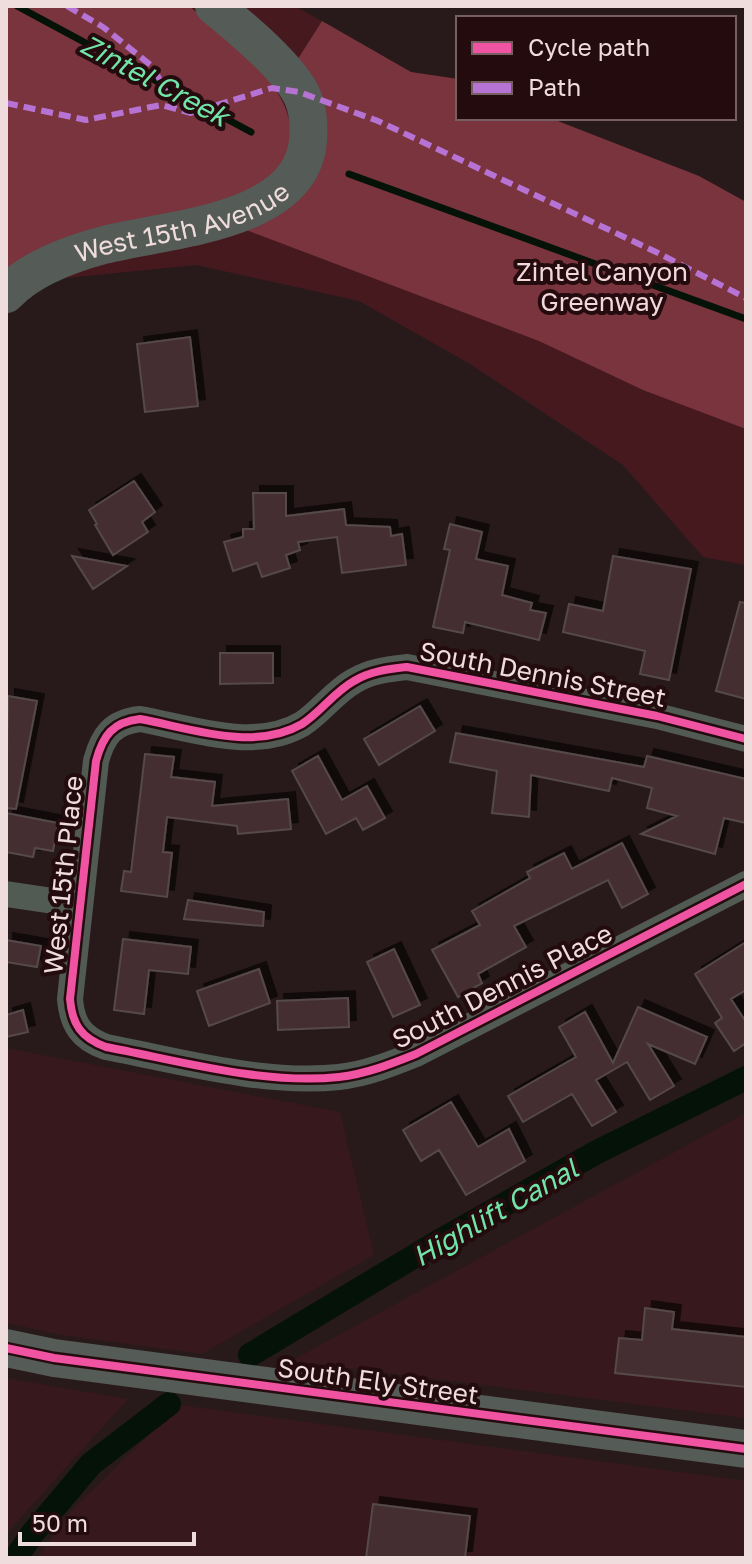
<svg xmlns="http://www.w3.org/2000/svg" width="752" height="1564" font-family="'Golos Text',sans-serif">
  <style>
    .built { fill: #37181c }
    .green { fill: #46191f }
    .forest { fill: #79343e }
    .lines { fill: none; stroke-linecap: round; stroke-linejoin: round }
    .stream { stroke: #041207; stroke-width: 7 }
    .canal { stroke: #041207; stroke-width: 24 }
    .building { fill: #452f32; stroke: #554849; stroke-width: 2; filter: url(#shadow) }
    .street { stroke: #525a54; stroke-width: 26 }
    .secondary { stroke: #555b56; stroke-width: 38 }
    .quiet { stroke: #b673d3; stroke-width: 6; stroke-dasharray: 12 6; stroke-linecap: butt }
    .cycleway-casing { stroke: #240b0e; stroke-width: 13 }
    .cycleway { stroke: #f153a3; stroke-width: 8 }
    .labels { text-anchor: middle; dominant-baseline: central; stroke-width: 8; stroke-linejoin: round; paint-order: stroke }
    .street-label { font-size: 26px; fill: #efdcdd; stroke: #240b0e }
    .park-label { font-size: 26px; fill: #f1d8da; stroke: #240b0e }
    .water-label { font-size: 28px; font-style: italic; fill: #71e4a7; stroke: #240b0e }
  </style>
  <defs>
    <filter id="shadow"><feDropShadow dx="7" dy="-7" stdDeviation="0" flood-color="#0009"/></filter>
  </defs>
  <rect width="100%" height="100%" fill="#281a1b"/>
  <path class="built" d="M6 1048 340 1112 374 1255 202 1354 62 1335 6 1323Z
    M746 1113V1418L291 1361Z
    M6 1378 128 1399 6 1534Z
    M179 1405 746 1481V1558H38L66 1516Z"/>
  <path class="green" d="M6 6H295L411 72 458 79V118H550L699 176 746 202V565L703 557 623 465 470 364 359 301 196 265 46 280 6 268Z"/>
  <path class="forest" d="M6 6H189C232 43 329 109 274 174 267 183 253 189 243 195L7 271Z
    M322 21 411 72 458 79V118H550L699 176 746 202V429L643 390 539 341 241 228 301 189 296 62Z"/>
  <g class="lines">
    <path class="stream" d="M17 6 251 132
      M349 174 746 319"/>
    <path class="canal" d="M250 1355 438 1242 597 1152 746 1078
      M16 1558 32 1534 91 1464 169 1404"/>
  </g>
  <path class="building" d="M190 337 198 406 145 412 137 344Z
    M134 481 155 512 142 522 148 532 113 555 95 525 97 524 89 510Z
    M253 493H286V516L344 509 346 525 390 527 391 536 402 534 406 565 342 573 337 537 298 542 300 550 286 555 290 568 262 577 257 563 233 571 224 542 243 537V529H254Z
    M450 524 482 532 476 559 508 566 502 595 532 603 530 610 546 613 539 640 465 622 463 633 433 627 450 550 444 549Z
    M72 556 127 566 93 589Z
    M613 556 691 569 669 680 640 674 645 651 563 632 569 604 603 611Z
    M740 602 746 603V699L716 691Z
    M220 653H273V683L220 684Z
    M8 696 37 701 16 809 6 808Z
    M420 706 435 731 379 765 364 739Z
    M456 733 644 767 647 756 746 779V823L724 818 715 854 641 834 677 816 647 808 652 788 612 778 609 791 531 775 529 817 492 813 497 771 450 762Z
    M145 754 174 757 171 777 215 782 212 806 288 799 291 829 238 834 237 826 167 817 163 852 172 853 167 897 121 891 124 871 131 872Z
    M318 756 342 800 367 786 385 818 363 830 356 818 326 834 292 771Z
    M6 813 58 823 53 851 35 848 33 857 6 852Z
    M622 843 648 894 622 908 608 880 514 926 526 947 478 974 482 983 458 997 432 950 480 925 472 911 530 878 527 872 564 853 572 869Z
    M188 900 264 912 263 926 184 919Z
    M123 939 191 947 188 974 149 970 144 1014 114 1010Z
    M6 940 41 946 37 967 6 962Z
    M746 942V990L731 999 746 1022V1043L734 1051 715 1023 722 1018 695 974Z
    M394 949 420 1005 393 1017 367 962Z
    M259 969 270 1003 209 1026 197 991Z
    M348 998 349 1027 278 1030 277 1001Z
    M638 1007 707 1037 695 1064 648 1044 674 1086 650 1100 627 1062 596 1080 616 1112 592 1126 572 1094 523 1122 508 1096 576 1057 559 1027 585 1012 613 1063Z
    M23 1010 28 1032 6 1037V1015Z
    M451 1102 478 1147 509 1129 525 1161 466 1195 439 1150 421 1161 403 1130Z
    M645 1308 674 1312 672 1329 746 1337V1387L615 1373 619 1338 642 1340Z
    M373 1504 470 1516 465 1558H366Z"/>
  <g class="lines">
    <path class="street" d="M746 739 657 716 407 667C389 669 370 671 354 681 334 692 321 712 302 724 254 752 190 728 140 719 113 722 103 735 96 761L70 999C72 1024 81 1038 106 1047 180 1061 264 1085 339 1077 366 1074 391 1064 416 1054L746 884
      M6 894 80 905"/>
    <g class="secondary">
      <path id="s1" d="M6 294C31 268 70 254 104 245 165 229 301 224 308 141 309 127 309 112 303 98 291 69 240 27 214 6"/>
      <path d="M6 1348 54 1358 746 1449"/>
    </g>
    <path class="quiet" d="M67 6 103 27 153 67 175 109
      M6 103 86 120 161 105 191 113 272 88 299 92 378 121 656 252 746 298"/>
    <g class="cycleway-casing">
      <path id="cycleway" d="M746 739 657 716 407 667C389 669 370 671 354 681 334 692 321 712 302 724 254 752 190 728 140 719 113 722 103 735 96 761L70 999C72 1024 81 1038 106 1047 180 1061 264 1085 339 1077 366 1074 391 1064 416 1054L746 884
        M6 1348 54 1358 746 1449"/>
    </g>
    <use href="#cycleway" class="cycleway"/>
  </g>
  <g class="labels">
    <g class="street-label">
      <text stroke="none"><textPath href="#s1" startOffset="192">West 15th Avenue</textPath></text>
      <text transform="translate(543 674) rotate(11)">South Dennis Street</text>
      <text transform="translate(63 875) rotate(-84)">West 15th Place</text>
      <text transform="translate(502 986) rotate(-27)">South Dennis Place</text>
      <text transform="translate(378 1381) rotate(8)">South Ely Street</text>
    </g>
    <g class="park-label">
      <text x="602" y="271">Zintel Canyon<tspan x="602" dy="30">Greenway</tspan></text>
    </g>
    <g class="water-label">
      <text transform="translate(155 80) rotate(28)">Zintel Creek</text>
      <text transform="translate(495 1212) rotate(-30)">Highlift Canal</text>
    </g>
  </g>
  <rect width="752" height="1564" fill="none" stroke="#efdcdd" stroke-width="16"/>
  <rect x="456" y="16" width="280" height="104" fill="#240b0e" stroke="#755f61" stroke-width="2"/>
  <rect x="472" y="42" width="40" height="12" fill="#f153a3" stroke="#755f61" stroke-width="2"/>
  <text x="528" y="56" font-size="24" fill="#efdcdd">Cycle path</text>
  <rect x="472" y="82" width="40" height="12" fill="#b673d3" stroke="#755f61" stroke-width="2"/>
  <text x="528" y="96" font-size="24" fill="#efdcdd">Path</text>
  <path d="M20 1532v12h174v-12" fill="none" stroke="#efdcdd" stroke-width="4"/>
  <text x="32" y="1532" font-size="24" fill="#efdcdd" stroke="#240b0e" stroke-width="6" paint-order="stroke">50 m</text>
</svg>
